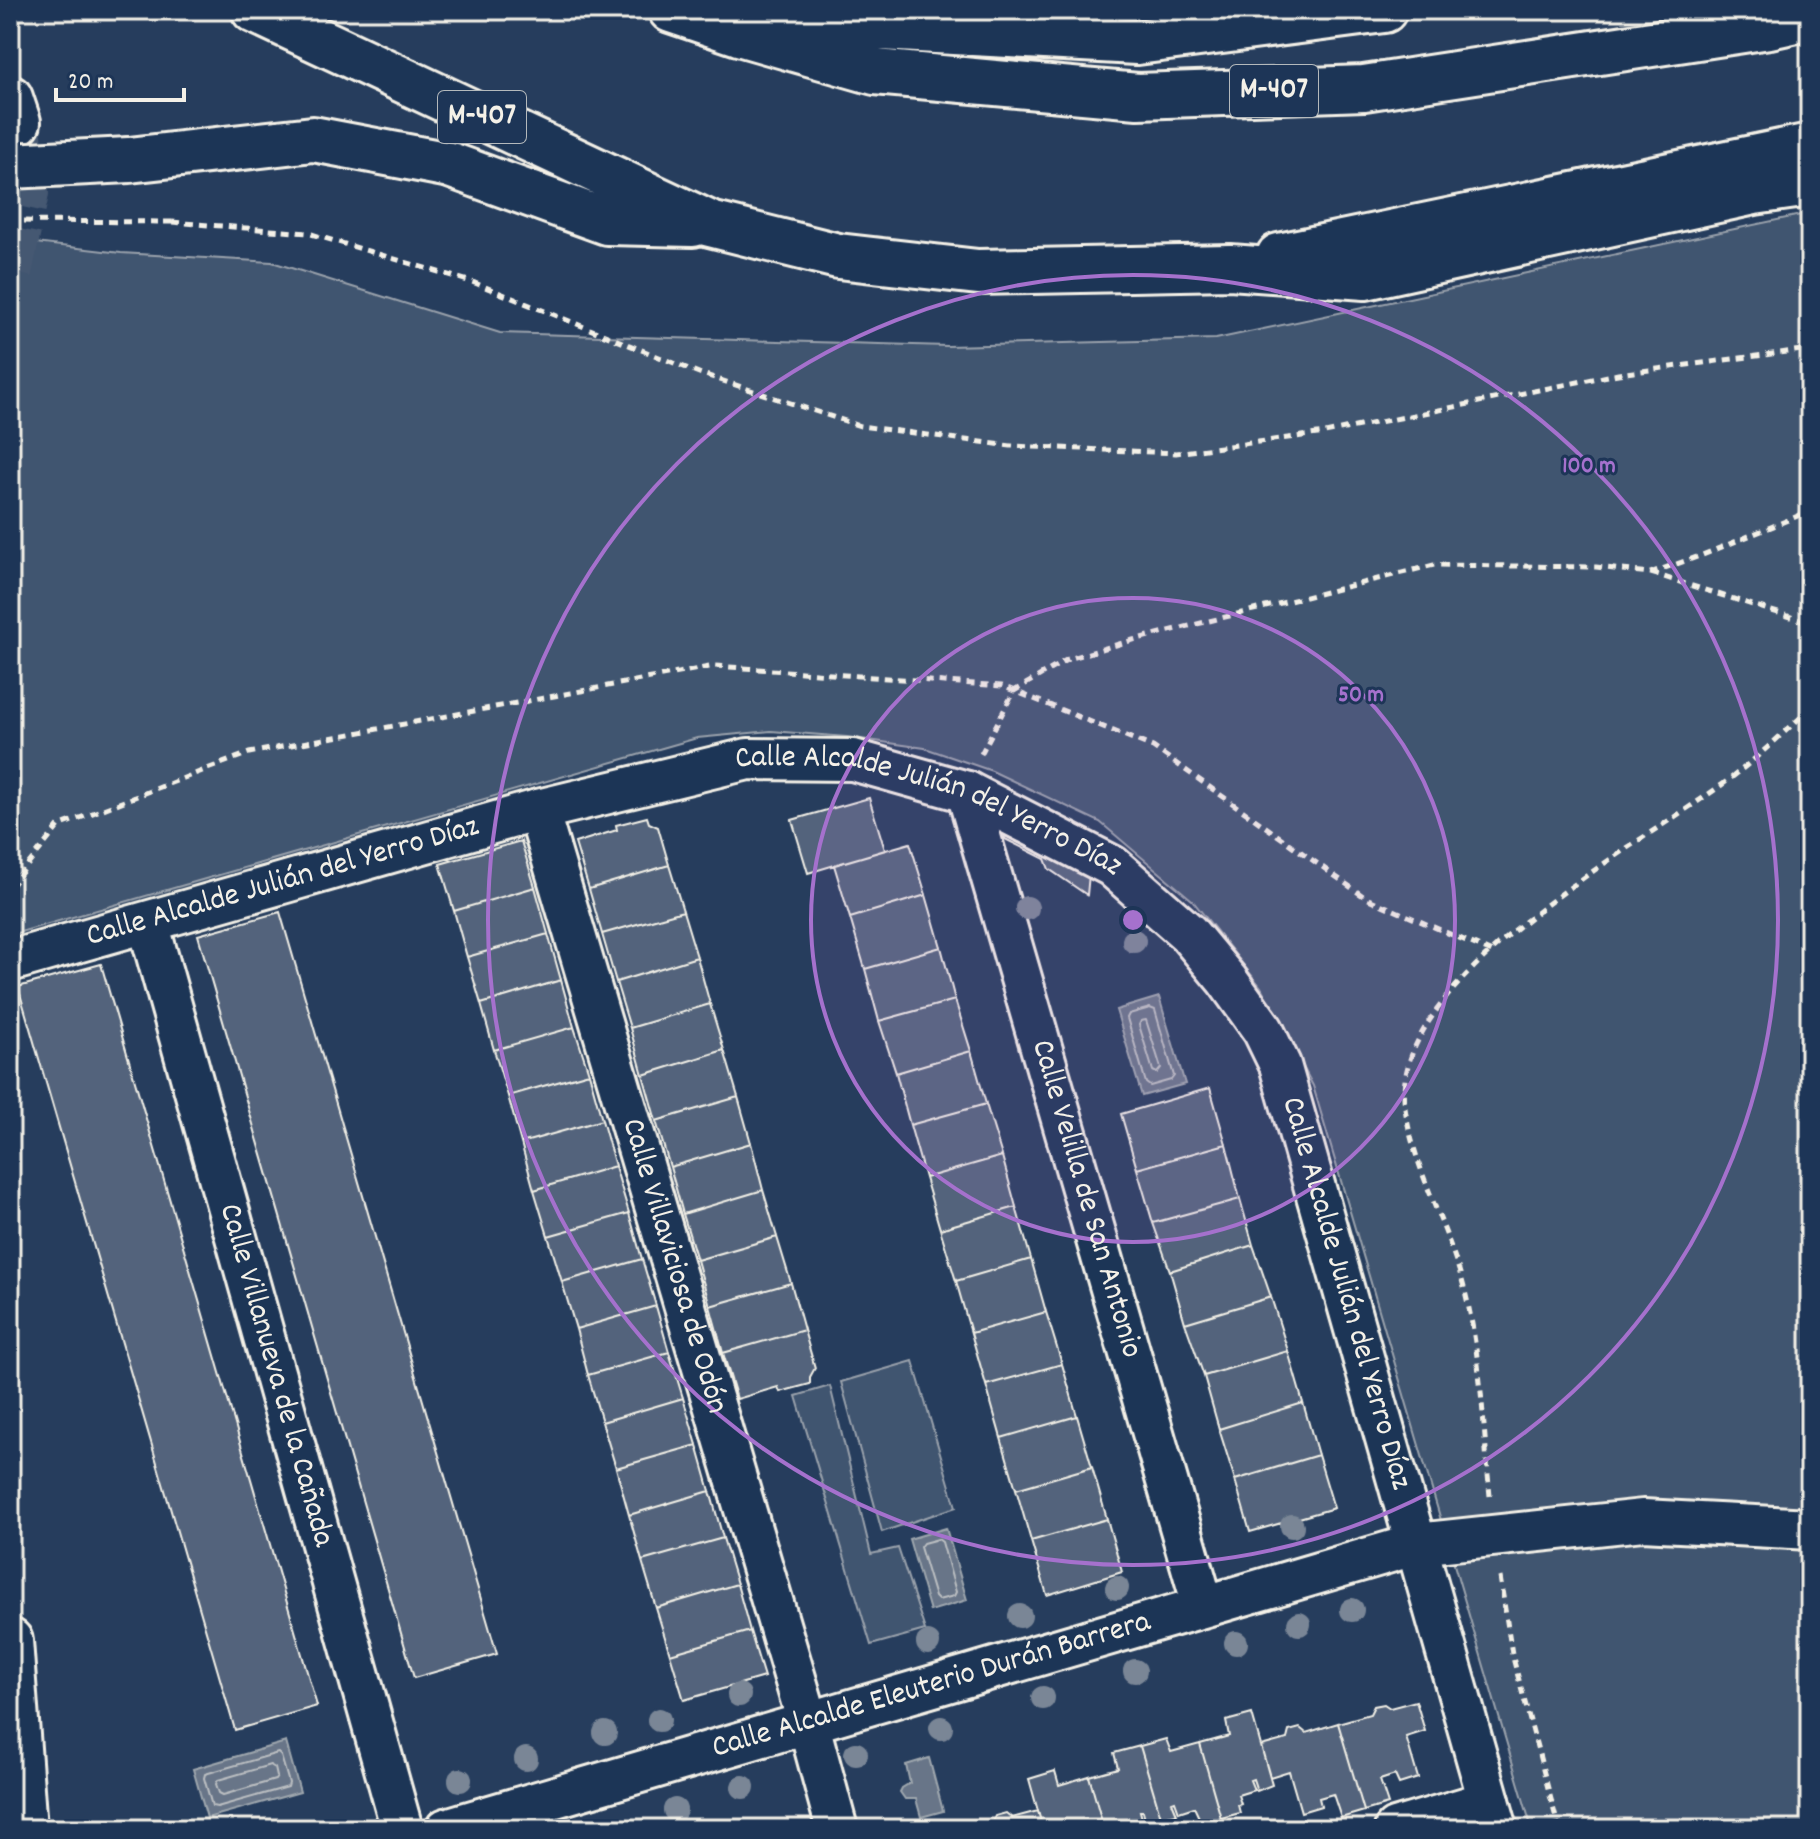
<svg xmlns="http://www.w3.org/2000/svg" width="1820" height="1839" font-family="Dekko,sans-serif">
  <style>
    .green { fill: #40546f; stroke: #9aa2ac; stroke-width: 2 }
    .water { fill: #677588; stroke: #9fa7ae; stroke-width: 2 }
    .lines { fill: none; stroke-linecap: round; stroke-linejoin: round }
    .shore { stroke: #bcbfc2; stroke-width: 2 }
    .building { fill: #52647b; stroke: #f4f1e8; stroke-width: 2 }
    .highway-tunnel { stroke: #455872; stroke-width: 44; stroke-dasharray: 44 22; stroke-linecap: butt }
    .street-casing { stroke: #f4f1e8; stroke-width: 46 }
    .secondary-casing { stroke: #f4f1e8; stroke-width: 50 }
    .highway-casing { stroke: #f4f1e8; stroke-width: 50 }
    .path { stroke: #f4f1e8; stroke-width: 5; stroke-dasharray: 8 6; stroke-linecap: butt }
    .street { stroke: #1d3557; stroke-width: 40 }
    .secondary { stroke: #1d3557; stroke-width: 44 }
    .highway { stroke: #1d3557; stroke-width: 44 }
    .highway-bridge-casing { stroke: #f4f1e8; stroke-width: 50; stroke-linecap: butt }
    .path-bridge { stroke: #f4f1e8; stroke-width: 5; stroke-dasharray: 8 6; stroke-linecap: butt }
    .highway-bridge { stroke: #1d3557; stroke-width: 44 }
    .tree { fill: #7a8696 }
    .ring { fill: none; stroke: #a571cd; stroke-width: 4 }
    .labels { text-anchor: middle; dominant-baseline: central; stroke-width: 6; stroke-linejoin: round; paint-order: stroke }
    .shield { fill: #1d3557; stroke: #b4b9bc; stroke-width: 2 }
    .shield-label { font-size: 30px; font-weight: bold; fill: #f4f1e8 }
    .street-label { font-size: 32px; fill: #f4f1e8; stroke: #1d3557 }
    .centre { fill: #a571cd; stroke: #1d3557; stroke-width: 4 }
    .ring-label { font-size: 24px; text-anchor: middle; font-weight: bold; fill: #a571cd; stroke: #1d3557; stroke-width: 6; stroke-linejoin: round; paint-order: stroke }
  </style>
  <rect width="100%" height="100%" fill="#263d5d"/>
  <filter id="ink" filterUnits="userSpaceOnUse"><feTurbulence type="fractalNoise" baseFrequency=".0125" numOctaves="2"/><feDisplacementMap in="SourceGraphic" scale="16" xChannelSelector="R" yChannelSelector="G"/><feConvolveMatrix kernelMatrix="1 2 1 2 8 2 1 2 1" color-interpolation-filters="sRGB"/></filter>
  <g filter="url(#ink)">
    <path class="green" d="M1810 213V1829H1532L1313 1086 1261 987 1192 900 1100 822 992 771 925 748 847 737 771 731 697 738 10 935V240L121 253 272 262 500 333 947 346 1216 339Z
      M913 1361 956 1507 882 1532 841 1382Z
      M830 1386 871 1554 898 1548 925 1630 871 1645 796 1396Z"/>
    <path class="water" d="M1159 997 1185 1084 1142 1096 1116 1010Z
      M946 1528 967 1600 930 1611 909 1539Z
      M286 1742 300 1792 207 1818 193 1769Z
      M929 1758 943 1811 921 1817 916 1799H905L900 1792 902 1788 910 1783 906 1765Z"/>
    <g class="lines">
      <path class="shore" d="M1150 1008 1155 1010 1174 1076 1171 1080 1150 1086 1146 1083 1127 1018 1129 1014Z
        M1146 1020 1161 1068 1157 1073 1153 1071 1139 1025 1141 1021Z
        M938 1539 942 1542 956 1592 954 1596 938 1600 935 1597 920 1547 923 1543Z
        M278 1753 281 1756 289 1783 288 1787 217 1807 212 1806 204 1778 205 1774Z
        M270 1765 275 1768 277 1777 275 1780 223 1795 219 1793 216 1784 218 1780Z"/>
    </g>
    <path class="building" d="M869 798 885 850 808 873 792 820Z
      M647 817 649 823 658 827 669 865 589 889 575 843 617 830 616 825Z
      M1003 824 1089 874 1087 895 1049 869 1045 859 1005 839Z
      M521 841 535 887 454 911 440 864Z
      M910 843 926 895 850 918 834 865Z
      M669 865 683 911 602 934 589 889Z
      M535 887 548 934 467 957 454 911Z
      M926 895 941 947 865 969 850 918Z
      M683 911 697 957 616 982 602 934Z
      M280 912 497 1654 414 1678 198 935Z
      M548 934 561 980 481 1004 467 957Z
      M941 947 955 1000 879 1021 865 969Z
      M697 957 710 1004 630 1028 616 982Z
      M101 964 317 1706 235 1730 18 987Z
      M561 980 574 1027 494 1050 481 1004Z
      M955 1000 971 1051 896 1073 879 1021Z
      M710 1004 724 1050 643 1075 630 1028Z
      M574 1027 589 1073 508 1096 494 1050Z
      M724 1050 738 1097 656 1121 643 1075Z
      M971 1051 986 1104 910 1125 896 1073Z
      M589 1073 602 1120 521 1143 508 1096Z
      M1210 1088 1226 1144 1137 1169 1121 1114Z
      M738 1097 751 1143 670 1167 656 1121Z
      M986 1104 1002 1156 925 1178 910 1125Z
      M602 1120 615 1166 534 1190 521 1143Z
      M751 1143 763 1190 683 1214 670 1167Z
      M1226 1144 1240 1199 1153 1223 1137 1169Z
      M1002 1156 1016 1207 940 1229 925 1178Z
      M615 1166 629 1213 548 1236 534 1190Z
      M763 1190 777 1237 697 1260 683 1214Z
      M1240 1199 1253 1245 1170 1271 1153 1223Z
      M1016 1207 1031 1259 956 1281 940 1229Z
      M629 1213 642 1259 562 1282 548 1236Z
      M777 1237 791 1283 710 1306 697 1260Z
      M1253 1245 1271 1297 1185 1323 1170 1271Z
      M642 1259 656 1306 576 1329 562 1282Z
      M1031 1259 1046 1312 971 1333 956 1281Z
      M791 1283 804 1330 723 1353 710 1306Z
      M1271 1297 1288 1351 1204 1376 1185 1323Z
      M656 1306 669 1352 588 1375 576 1329Z
      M1046 1312 1062 1364 986 1385 971 1333Z
      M804 1330 815 1368 810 1377V1384L780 1392 778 1387 737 1399 723 1353Z
      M1288 1351 1303 1403 1219 1429 1204 1376Z
      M669 1352 683 1398 602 1422 588 1375Z
      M1062 1364 1077 1416 1001 1438 986 1385Z
      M683 1398 697 1445 616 1468 602 1422Z
      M1303 1403 1318 1455 1235 1480 1219 1429Z
      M1077 1416 1092 1467 1016 1489 1001 1438Z
      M697 1445 710 1491 629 1515 616 1468Z
      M1318 1455 1334 1508 1250 1532 1235 1480Z
      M1092 1467 1107 1519 1031 1541 1016 1489Z
      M710 1491 723 1538 642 1561 629 1515Z
      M1107 1519 1122 1572 1047 1595 1031 1541Z
      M723 1538 737 1584 656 1608 642 1561Z
      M737 1584 750 1631 670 1654 656 1608Z
      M750 1631 764 1677 684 1700 670 1654Z
      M1416 1701 1425 1731 1406 1737 1418 1778 1399 1784 1395 1775 1380 1780 1388 1804 1364 1811 1338 1723 1370 1714 1374 1706 1384 1704 1390 1708Z
      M1252 1714 1272 1785 1257 1791 1253 1779 1250 1780 1254 1790 1238 1795 1241 1804 1238 1805 1240 1813 1221 1818 1200 1744 1229 1736 1226 1721Z
      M1338 1723 1364 1811 1341 1818 1333 1794 1319 1798 1321 1806 1301 1812 1289 1771 1270 1777 1261 1746 1287 1739 1289 1731 1300 1728 1306 1733Z
      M1166 1739 1171 1752 1200 1744 1221 1818 1202 1824 1194 1807 1179 1812 1175 1801 1172 1802 1177 1814 1161 1817 1140 1746Z
      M1140 1746 1161 1817 1146 1823 1143 1811H1140L1143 1822 1127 1827 1128 1829H1104L1089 1776 1118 1768 1114 1753Z
      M1055 1771 1059 1785 1089 1776 1104 1829H1043L1029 1779Z
      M1038 1811 1043 1829H974L992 1824 995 1816 1006 1813 1012 1818Z"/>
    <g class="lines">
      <path class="highway-tunnel" d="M10 272 27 193 19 128"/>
      <g class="street-casing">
        <g id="street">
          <path id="s1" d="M967 792 1203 1605"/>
          <path id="s2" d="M538 810 808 1722 837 1829"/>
          <path id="s3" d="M148 923 402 1829"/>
          <path id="s4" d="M10 961 538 810 748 759 853 760 967 792 1112 866 1188 933 1227 980 1263 1030 1280 1065 1497 1829"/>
          <path id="s5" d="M446 1829 1417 1544 1643 1520 1810 1529"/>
          <path d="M1395 1829 1489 1801"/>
        </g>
      </g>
      <g class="secondary-casing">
        <path id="secondary" d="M10 1641 24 1829"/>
      </g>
      <g class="highway-casing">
        <path id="highway" d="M254 10 710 224 838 256 978 272 1230 267 1365 277 1754 192 1810 184
          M671 10 739 33 875 72 1138 96 1364 88 1769 26 1810 17
          M781 31 881 28 1137 42 1384 10
          M10 98 18 122
          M129 160 313 139 450 165 607 222 693 224
          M1279 256 1810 146"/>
      </g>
      <path class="path" d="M172 222 308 233 475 283 699 373 860 426 1011 446 1176 453 1325 433 1618 374 1810 349
        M1651 573 1810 623
        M981 754 1014 691 1068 659 1133 640 1434 565 1596 567 1650 573 1700 556 1810 511
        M10 887 59 826 249 753 715 666 1002 686 1153 747 1366 898 1492 952
        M1490 1496C1483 1426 1481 1347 1462 1280 1445 1222 1414 1168 1405 1108 1386 982 1636 847 1723 784 1753 762 1782 734 1810 709
        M1500 1577 1512 1654 1559 1829"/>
      <use href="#street" class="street"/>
      <use href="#secondary" class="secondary"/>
      <use href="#highway" class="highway"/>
      <g class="highway-bridge-casing">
        <path id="highway-bridge" d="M10 166 129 160"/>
      </g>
      <path class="path-bridge" d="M10 221 172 222"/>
      <use href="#highway-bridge" class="highway-bridge"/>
    </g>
    <g class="tree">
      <circle cx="1027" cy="908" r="12"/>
      <circle cx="1134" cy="941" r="12"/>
      <circle cx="1292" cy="1526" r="12"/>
      <circle cx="1117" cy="1588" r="12"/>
      <circle cx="1352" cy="1610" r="12"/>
      <circle cx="1020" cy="1616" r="12"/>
      <circle cx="1299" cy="1624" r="12"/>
      <circle cx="928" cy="1643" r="12"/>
      <circle cx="1236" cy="1643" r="12"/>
      <circle cx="1135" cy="1671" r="12"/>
      <circle cx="739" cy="1695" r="12"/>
      <circle cx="1043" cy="1698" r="12"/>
      <circle cx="659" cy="1720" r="12"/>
      <circle cx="941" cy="1728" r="12"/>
      <circle cx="605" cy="1733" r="12"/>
      <circle cx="856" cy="1754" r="12"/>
      <circle cx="526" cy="1759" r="12"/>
      <circle cx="460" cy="1780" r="12"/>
      <circle cx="743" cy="1787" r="12"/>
      <circle cx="675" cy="1810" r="12"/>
    </g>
  </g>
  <circle cx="1133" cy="920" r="322" fill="#a571cd" fill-opacity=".12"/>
  <g class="ring">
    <circle cx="1133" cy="920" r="322"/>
    <circle cx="1133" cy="920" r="645"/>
  </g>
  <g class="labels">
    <g class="shield">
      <rect x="1230" y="65" width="88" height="52" rx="6"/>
      <rect x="438" y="91" width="88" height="52" rx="6"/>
    </g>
    <g class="shield-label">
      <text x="1274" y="91">M-407</text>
      <text x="482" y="117">M-407</text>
    </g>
    <g class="street-label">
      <text stroke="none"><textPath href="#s4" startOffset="956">Calle Alcalde Julián del Yerro Díaz</textPath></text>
      <text stroke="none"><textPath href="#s4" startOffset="284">Calle Alcalde Julián del Yerro Díaz</textPath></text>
      <text stroke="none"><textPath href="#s1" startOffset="424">Calle Velilla de San Antonio</textPath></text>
      <text stroke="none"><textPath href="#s2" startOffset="476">Calle Villaviciosa de Odón</textPath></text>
      <text stroke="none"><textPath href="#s4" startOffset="1652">Calle Alcalde Julián del Yerro Díaz</textPath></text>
      <text stroke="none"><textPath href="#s3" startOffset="470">Calle Villanueva de la Cañada</textPath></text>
      <text stroke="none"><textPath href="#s5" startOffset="506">Calle Alcalde Eleuterio Durán Barrera</textPath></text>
    </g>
  </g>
  <circle cx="1133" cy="920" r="12" class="centre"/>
  <g class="ring-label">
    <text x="1589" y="472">100 m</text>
    <text x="1361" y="701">50 m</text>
  </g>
  <rect width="1820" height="1839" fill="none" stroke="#1d3557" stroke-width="40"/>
  <rect x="20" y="20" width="1780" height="1799" fill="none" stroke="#f4f1e8" stroke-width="3" filter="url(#ink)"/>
  <path d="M56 88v12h128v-12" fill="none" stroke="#f4f1e8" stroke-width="4"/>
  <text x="68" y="88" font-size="24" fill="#f4f1e8" stroke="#1d3557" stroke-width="6" paint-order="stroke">20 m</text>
</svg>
